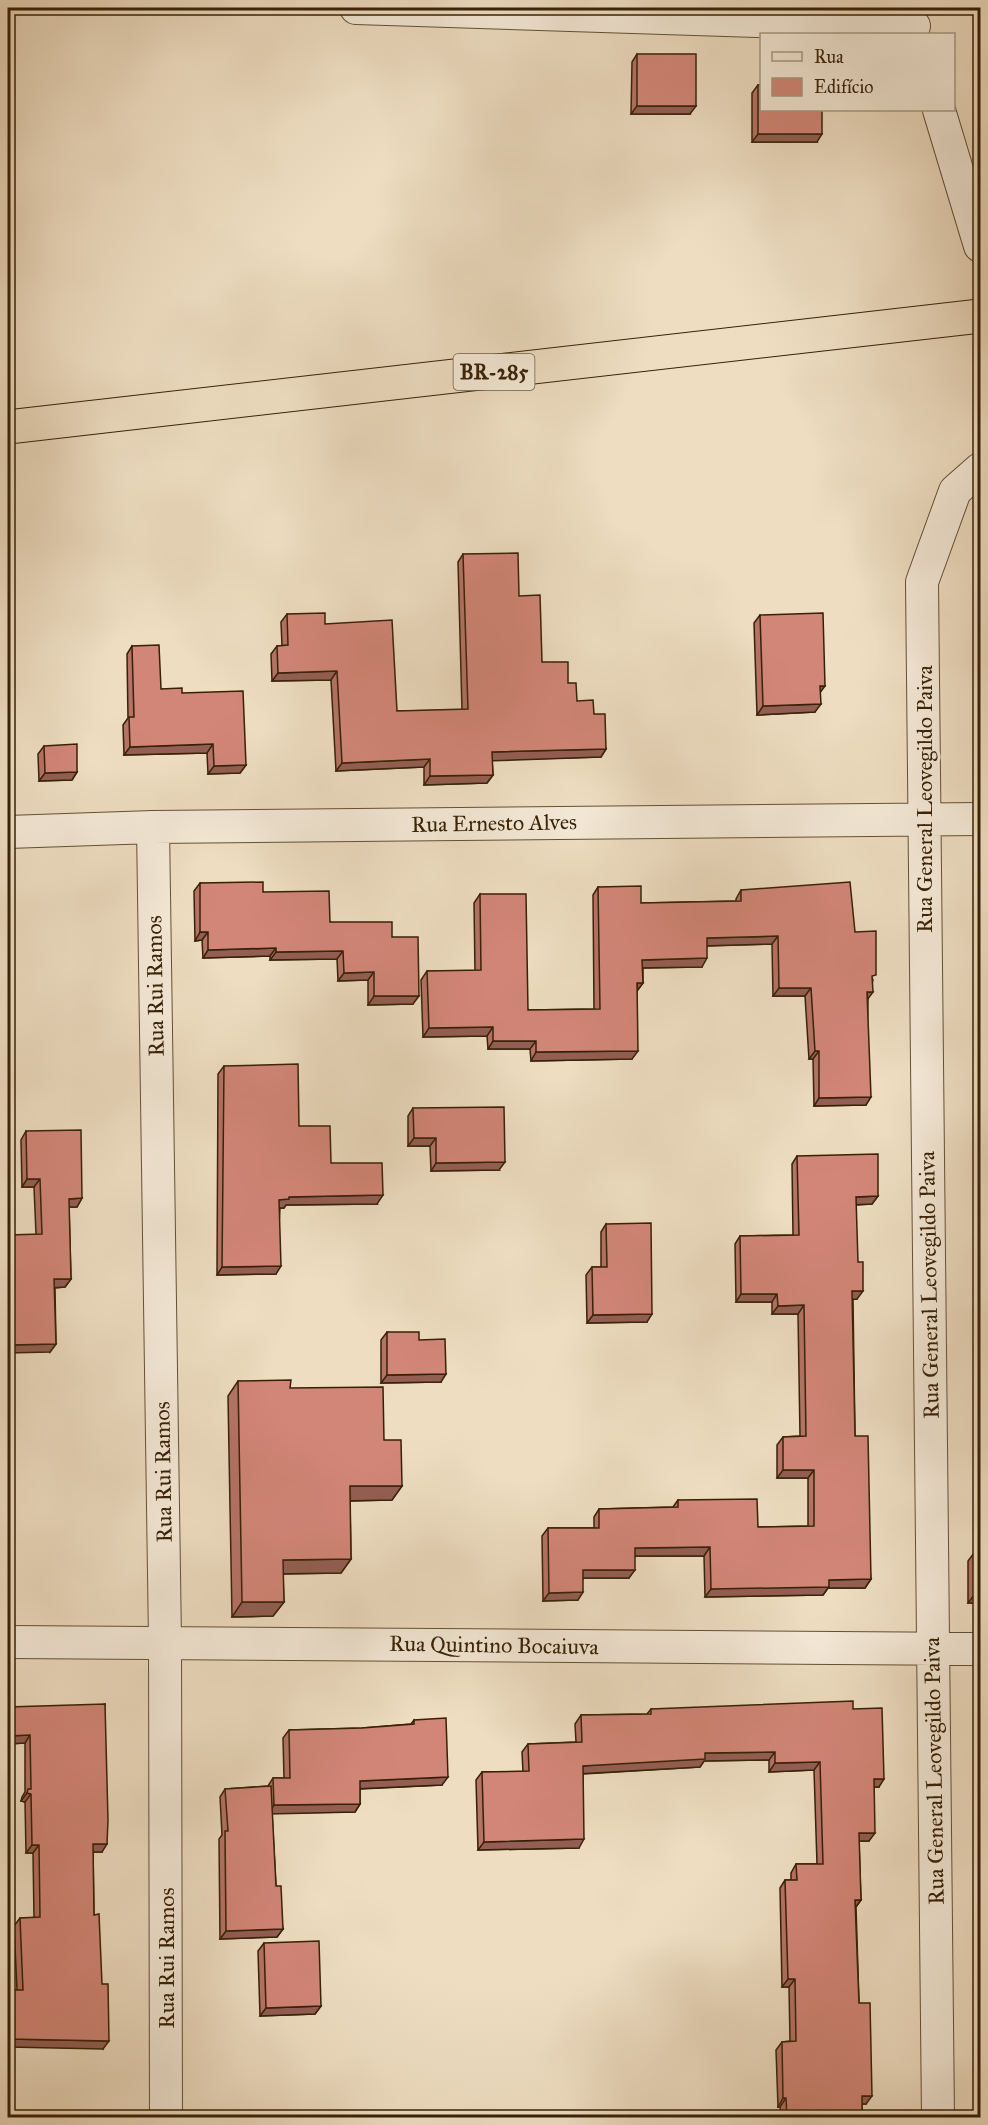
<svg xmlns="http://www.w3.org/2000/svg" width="988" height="2125" font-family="'IM FELL Great Primer',serif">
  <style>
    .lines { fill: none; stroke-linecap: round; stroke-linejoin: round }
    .street-casing { stroke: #655035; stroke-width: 34 }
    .highway-casing { stroke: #372106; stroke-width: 35 }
    .street { stroke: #f4e9d7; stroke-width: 32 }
    .highway { stroke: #eeddc1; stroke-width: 33 }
    .wall { fill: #b57367; stroke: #372106; stroke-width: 1.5 }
    .shaded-wall { fill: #935e54; stroke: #372106; stroke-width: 1.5 }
    .building { fill: #d28678; stroke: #372106; stroke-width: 1.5 }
    .labels { text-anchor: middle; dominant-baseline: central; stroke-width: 6; stroke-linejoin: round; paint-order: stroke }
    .shield { fill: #f4e9d7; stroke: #705d45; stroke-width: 1.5 }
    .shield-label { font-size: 21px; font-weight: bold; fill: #372106 }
    .street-label { font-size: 22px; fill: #372106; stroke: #f4e9d7 }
  </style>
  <rect width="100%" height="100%" fill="#eeddc1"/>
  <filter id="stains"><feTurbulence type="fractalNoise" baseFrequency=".00333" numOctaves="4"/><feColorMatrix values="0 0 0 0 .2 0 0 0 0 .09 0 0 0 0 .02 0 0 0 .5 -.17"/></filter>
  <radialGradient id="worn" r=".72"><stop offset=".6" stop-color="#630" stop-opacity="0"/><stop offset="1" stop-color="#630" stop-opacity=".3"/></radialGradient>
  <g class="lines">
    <g class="street-casing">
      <path id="street" d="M356 8 914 26
        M939 110 980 246
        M153 827 165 1642 166 2118
        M8 832 153 827 980 819
        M8 1642 980 1649
        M938 2118 922 582 955 491 980 469"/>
    </g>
    <g class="highway-casing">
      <path id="highway" d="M8 427 980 316"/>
    </g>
    <use href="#street" class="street"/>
    <use href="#highway" class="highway"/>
  </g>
  <path class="wall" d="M637 54 690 114H631L632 62Z
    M758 85 817 142H752V93Z
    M463 554 519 596 542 662 568 683 577 701 594 714 606 749 601 757 492 760 493 775 487 783 424 785V767L336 771 331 680 272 681 271 654 277 646H282L281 622 287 614 325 624 397 711 462 710 458 562Z
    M760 615 820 693 815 712 757 715 754 623Z
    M132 646 161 689 182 693 246 765 240 773 208 774 207 753 124 755 123 725 128 718 127 654Z
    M44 746 77 772 72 780 39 781 38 754Z
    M200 883 263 892 330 922 392 937 413 1004 368 1005V980L338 981 337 959 270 960V956L203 958 202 940 195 941 194 891Z
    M598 887 641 903 736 901V899L741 890 855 932 873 980 868 999 866 1105 814 1106 813 1059H809L805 996H773L772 944 707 946 702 967 643 968V983L637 991 632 1059 531 1061 530 1049H488L487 1036 423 1037 421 980 427 971H475L474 903 480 894 528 1010 594 1009 593 895Z
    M224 1066 299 1126 331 1163 377 1204 286 1205 284 1208H280L276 1274 217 1275 218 1074Z
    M413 1108 499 1170 431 1171 430 1146H408V1116Z
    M26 1131 82 1198 77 1207H69L71 1279 65 1287 55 1288 56 1344 50 1352 36 1234 34 1187H22L21 1140Z
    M797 1156 878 1196 872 1204 856 1205 857 1299H853L855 1436 871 1579 865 1588H828L823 1595 705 1597 704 1556H635L629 1578H583L578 1600 543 1601 542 1536 548 1528H594V1517L599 1509 673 1507 678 1500 758 1527 808 1526V1478H777V1445L783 1437 800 1436 798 1314H772V1302H736L735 1244 740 1236 793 1235 792 1164Z
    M606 1224 647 1322 587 1323 586 1275 592 1267H601V1232Z
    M387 1332 419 1340 441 1382 381 1383V1340Z
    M238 1381 290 1388 384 1440 402 1486 392 1500 350 1501 351 1559 341 1573 283 1574 284 1602 273 1616 232 1617 228 1396Z
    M981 1476V1603H968V1561L974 1553H978L979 1479Z
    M981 1696V1777H977L978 1699Z
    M105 1704 102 1852H93L94 1915 103 2049 17 1990 14 1926 20 1918H34L33 1853H26L25 1802 21 1801 22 1797 25 1792V1743L8 1744Z
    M651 1709H853L879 1787H874L869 1841H859L861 1900 856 1907 859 2003 866 2104H862V2118H781L780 2107H778L776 2050 782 2042 790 2041 789 1987H782L780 1888 785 1880H791V1873L796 1864H817L814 1770 769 1772V1760L704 1761 700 1767 583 1774 579 1848 478 1850 476 1780 482 1772H523L522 1752 528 1744 576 1742 575 1724 581 1715 647 1714Z
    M414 1720 442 1785 360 1789V1804L355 1812 272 1813 276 1886 283 1929 277 1937 220 1939 219 1839 222 1835 220 1797 225 1789 268 1786 273 1778H284L283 1738 289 1730 362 1728 411 1724Z
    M264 1943 321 2006 315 2014 260 2016 258 1951Z"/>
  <path class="shaded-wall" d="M637 106H696L690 114H631Z
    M758 134H822L817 142H752Z
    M337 671 331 680 272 681 278 673Z
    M820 686H825L819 694Z
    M821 704 815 712 757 715 763 706Z
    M213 744 207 753 124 755 130 747Z
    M606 749 601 757 486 761 492 752Z
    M430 759 424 767 336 771 342 763Z
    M246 765 240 773 208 774 214 766Z
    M77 772 72 780 39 781 45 773Z
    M493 775 487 783 424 785 430 776Z
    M200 932H208L202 940 195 941Z
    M778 936 772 944 701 946 707 938Z
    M276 948 270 956 203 958 208 950Z
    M343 951 337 959 270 960 276 952Z
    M707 958 702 967 637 968 642 960Z
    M374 972 368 980 338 981 344 973Z
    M637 983H643L637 991Z
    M779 988H811L805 996H773Z
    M867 992H873L867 1000Z
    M374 996H419L413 1004 368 1005Z
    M493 1027 487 1036 423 1037 429 1028Z
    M493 1041H536L530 1049H488Z
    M638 1051 632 1059 531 1061 536 1052Z
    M815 1051H819L813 1059H809Z
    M871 1097 866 1105 814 1106 819 1098Z
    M414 1138H436L430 1146H408Z
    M505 1162 499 1170 431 1171 436 1163Z
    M27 1179H40L34 1187H22Z
    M383 1195 377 1204 286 1205 284 1208H274L279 1200 289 1197Z
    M878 1196 872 1204 850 1205 856 1197Z
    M82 1198 77 1207H64L69 1199Z
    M281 1266 276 1274 217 1275 222 1267Z
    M54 1279H71L65 1287 49 1288Z
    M852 1291H863L857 1299 847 1300Z
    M741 1294H777L772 1302H736Z
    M804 1305 798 1314H772L778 1306Z
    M652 1314 647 1322 587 1323 593 1315Z
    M56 1344 50 1352 8 1353V1345Z
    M446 1374 441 1382 381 1383 387 1375Z
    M783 1470H814L808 1478H777Z
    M350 1486H402L392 1500 340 1501Z
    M710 1547 704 1556H629L635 1548Z
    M351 1559 341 1573 273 1574 283 1560Z
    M583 1570H635L629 1578H577Z
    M871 1579 865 1588H828L823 1595 705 1597 711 1589 829 1580Z
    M583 1592 578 1600 543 1601 549 1593Z
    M974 1595H981V1603H968Z
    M242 1602H284L273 1616 232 1617Z
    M30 1735 25 1743 8 1744V1736Z
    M775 1752 769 1760 704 1761 700 1767 577 1774 583 1766 705 1753Z
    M820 1762 814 1770 769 1772 775 1763Z
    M448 1777 442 1785 354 1789 360 1781Z
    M874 1779H884L879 1787H868Z
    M27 1793 31 1794 25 1802 21 1801Z
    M360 1804 355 1812 269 1814 274 1805Z
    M859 1833H875L869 1841H854Z
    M584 1839 579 1848 478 1850 484 1842Z
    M93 1844H107L102 1852H88Z
    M32 1845H39L33 1853H26Z
    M855 1900H861L855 1908Z
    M283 1929 277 1937 220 1939 226 1931Z
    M788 1979H795L789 1987H782Z
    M321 2006 315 2014 260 2016 266 2008Z
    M8 2039 109 2041 103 2049 8 2047Z
    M862 2096H872L866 2104H856Z
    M783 2098H786L780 2107H778Z"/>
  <path class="building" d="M637 54H696V106H637Z
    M758 85H762V110H822V134H758Z
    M518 553 519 596 540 595 542 662H568V683H576L577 701 593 700 594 714H605L606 749 492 752 493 775 430 776V759L342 763 337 671 278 673 277 646 288 645 287 614 325 613V624L392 620 397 711 468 709 463 554Z
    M823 613 825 686H820L821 704 763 706 760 615Z
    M159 645 161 689 182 688V693L243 691 246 765 214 766 213 744 130 747 129 717H134L132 646Z
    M77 744V772L45 773 44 746Z
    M263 882V892L329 891 330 922H392V937H418L419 996H374V972L344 973 343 951 276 952V948L208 950V932H200V883Z
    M850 882 855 932 876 931V975L872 976 873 992H867L871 1097 819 1098V1051H815L811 988H779L778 936 707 938V958L642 960 643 983H637L638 1051 536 1052V1041H493V1027L429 1028 427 971 481 970 480 894H526L528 1010 600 1009 598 887 641 886V903L741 901V890Z
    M298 1064 299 1126H330L331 1163H382L383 1195 289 1197V1199L279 1200 281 1266 222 1267 224 1066Z
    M504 1107 505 1162 436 1163V1138H414L413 1108Z
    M81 1130 82 1198 69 1199 71 1279H54L56 1344 8 1345V1235L42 1234 40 1179H27L26 1131Z
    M878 1154V1196L856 1197 858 1262H863V1291H852L855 1436H868L871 1579 829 1580V1587L711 1589 710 1547 635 1548V1570H583V1592L549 1593 548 1528H599V1509L678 1507V1500L757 1499 758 1527 814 1526V1470H783V1437L806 1436 804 1305 778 1306 777 1294H741L740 1236 799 1235 797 1156Z
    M651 1223 652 1314 593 1315 592 1267H607L606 1224Z
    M387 1332H419V1340L445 1339 446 1374 387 1375Z
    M291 1380 290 1388 383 1387 384 1440H401L402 1486H350L351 1559 283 1560 284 1602H242L238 1381Z
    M974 1553H981V1595H974Z
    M853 1701V1709L882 1708 884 1779H874L875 1833H859L861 1900H855L859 2003H870L872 2096H862V2118H787L786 2098H783L782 2042 796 2041 795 1979H788L785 1880H797L796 1864H823L820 1762 775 1763V1752L705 1753V1759L583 1766 584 1839 484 1842 482 1772 529 1771 528 1744 582 1742 581 1715 651 1714V1709Z
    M105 1704 108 1820 107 1844H93L94 1915 99 1914 102 1984H108L109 2041 8 2039V1990H23L20 1918 40 1917 39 1845H32L31 1794 27 1793 28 1789H31L30 1735 8 1736V1707Z
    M446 1718 448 1777 360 1781V1804L274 1805 273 1778H290L289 1730 362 1728 414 1724V1720Z
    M271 1786 276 1886H281L283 1929 226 1931 225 1831H228L225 1789Z
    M319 1941 321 2006 266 2008 264 1943Z"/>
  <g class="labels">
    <rect class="shield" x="453.5" y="354" width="81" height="36" rx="4.5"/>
    <g class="shield-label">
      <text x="494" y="372">BR-285</text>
    </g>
    <g class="street-label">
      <text transform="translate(924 799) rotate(-90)">Rua General Leovegildo Paiva</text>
      <text transform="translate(494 823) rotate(-1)">Rua Ernesto Alves</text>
      <text transform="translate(155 986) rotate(-91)">Rua Rui Ramos</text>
      <text transform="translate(929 1285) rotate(-91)">Rua General Leovegildo Paiva</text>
      <text transform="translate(163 1472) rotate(-91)">Rua Rui Ramos</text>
      <text transform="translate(494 1645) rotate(1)">Rua Quintino Bocaiuva</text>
      <text transform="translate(934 1771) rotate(-91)">Rua General Leovegildo Paiva</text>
      <text transform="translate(166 1958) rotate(-90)">Rua Rui Ramos</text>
    </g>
  </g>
  <rect width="988" height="2125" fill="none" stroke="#eeddc1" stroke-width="30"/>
  <rect x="9" y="9" width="970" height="2107" fill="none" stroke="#372106" stroke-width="3"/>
  <rect x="15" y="15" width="958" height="2095" fill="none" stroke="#372106" stroke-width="1.5"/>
  <rect x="760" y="33" width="195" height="78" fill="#f4e9d7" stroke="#a89983" stroke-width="1.5"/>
  <rect x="772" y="52" width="30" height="9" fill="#f4e9d7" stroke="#a89983" stroke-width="1.5"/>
  <text x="814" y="63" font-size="18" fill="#372106">Rua</text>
  <rect x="772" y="78" width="30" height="18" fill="#d28678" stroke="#a89983" stroke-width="1.5"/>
  <text x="814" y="93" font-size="18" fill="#372106">Edifício</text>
  <rect width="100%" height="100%" filter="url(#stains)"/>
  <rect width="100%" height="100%" fill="url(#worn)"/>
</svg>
